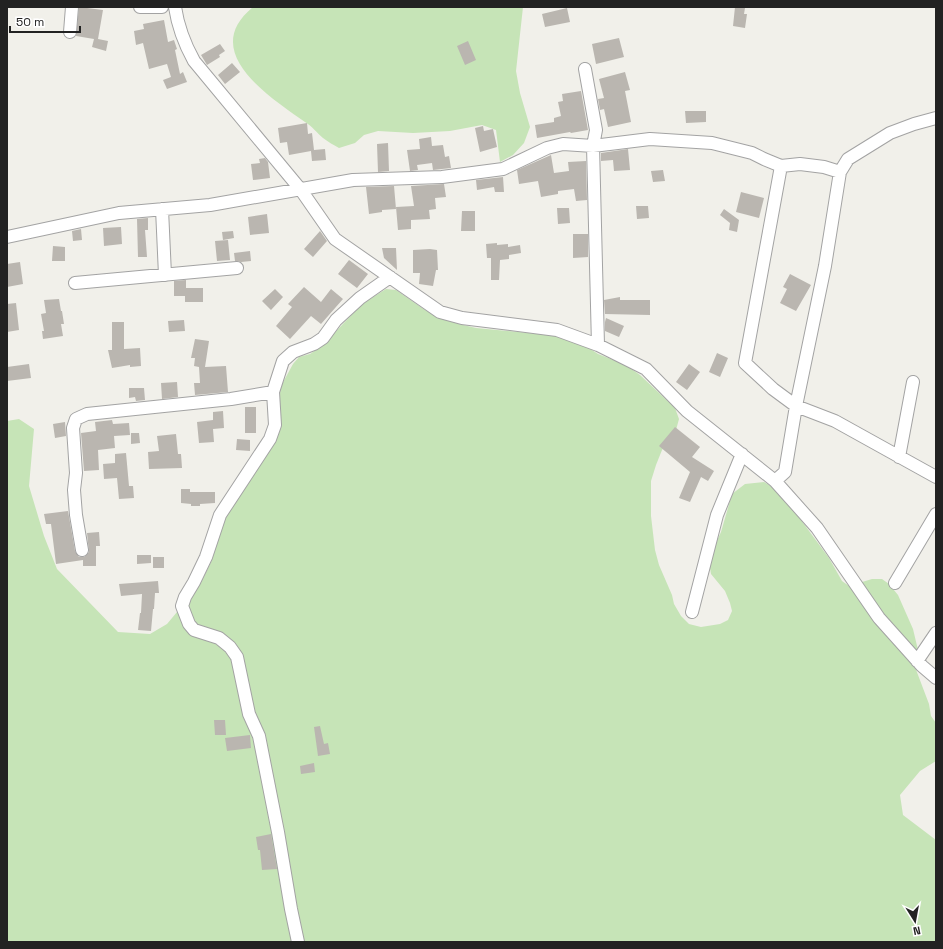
<svg xmlns="http://www.w3.org/2000/svg" width="943" height="949" font-family="'Space Grotesk',sans-serif">
  <style>
    .grass { fill: #c6e4b7 }
    .building { fill: #bab6b0 }
    .lines { fill: none; stroke-linecap: round; stroke-linejoin: round }
    .minor-casing { stroke: #a3a3a3; stroke-width: 14 }
    .minor { stroke: #fff; stroke-width: 12 }
  </style>
  <rect width="100%" height="100%" fill="#f1f0ea"/>
  <path class="grass" d="M253 7H523L516 71 520 93 530 127 524 143 513 155 500 162 496 130 482 125 450 131 413 133 378 131 364 135 355 143 339 148C334 145 328 142 323 138 317 133 312 126 305 122 270 97 198 52 253 7Z
    M386 289 396 290 425 310 459 324 476 328 561 336 583 344 598 354 616 361 630 368 640 375 675 408 679 419 676 430 669 438 662 450 656 465 651 481V516L655 550 659 565 672 595 674 604 681 616 689 624 701 627 720 624 728 620 732 611 730 603 725 591 711 574 709 562 712 551 721 532 732 494 745 484 764 482 771 486 783 497 801 520 829 558 842 581 849 586 872 579H882L889 584 898 595 913 629 918 650 915 667 929 704 931 716 936 723V761L920 771 900 795 903 815 936 840V942H7V421L19 419 34 429 29 486 44 536 57 569 118 632 150 634 167 624 177 612 187 603 201 583 212 560 223 518 273 442 281 386 293 364 299 357 310 354 322 346 362 304Z"/>
  <path class="building" d="M79 7 103 10 98 39 108 41 106 51 92 47 94 39 76 36Z
    M735 7 745 8 744 14H747L745 28 733 26Z
    M567 8 570 22 545 27 542 14Z
    M164 20 168 42 174 40 177 49 175 50 180 74 183 72 187 82 167 89 163 80 171 77 167 64 149 69 143 43 136 45 134 31 144 29 143 24Z
    M619 38 624 57 596 64 592 44Z
    M468 41 476 60 465 65 457 46Z
    M220 44 225 51 219 55 220 57 207 65 201 55Z
    M232 63 240 72 225 84 218 75Z
    M625 72 630 90 625 91 631 122 608 127 604 109 600 110 598 99 604 98 599 79Z
    M581 91 588 130 571 133 570 132 537 138 535 125 554 122V118L561 116 558 102 563 101 562 94Z
    M685 111H706V122L686 123Z
    M307 123 308 134 312 133 314 150 325 149 326 160 312 161 311 151 289 155 287 142 280 143 278 128Z
    M483 126 484 131 493 129 497 147 480 152 475 128Z
    M431 137 432 146 443 145 445 157 449 156 451 168 433 170 432 163 417 165 418 170 410 171 407 150 420 149 419 139Z
    M388 143 389 171 378 172 377 144Z
    M628 149 630 170 614 171 613 160 601 161V153Z
    M551 155 554 173 569 171 568 162 586 161 587 200 576 201 574 189 558 191V194L541 197 538 181 519 184 517 170Z
    M265 158 268 162 270 178 253 180 251 164 260 163 259 159Z
    M663 170 665 181 653 182 651 171Z
    M503 177 504 192H495L494 187 477 190 476 180Z
    M444 184 446 197 435 198 436 209 429 210 430 219 411 220V229L398 230 396 207 414 206 411 186Z
    M394 186 396 209 382 210V212L369 214 366 187Z
    M741 192 764 198 759 218 736 212Z
    M636 206H648L649 218 637 219Z
    M557 208H569L570 223 558 224Z
    M724 209 739 220 737 232 729 230 730 223 720 215Z
    M462 211H475V231H461Z
    M267 214 269 233 250 235 248 217Z
    M148 218V230H145L147 257H138L137 219Z
    M121 227 122 244 104 246 103 228Z
    M81 229 82 240 73 241 72 231Z
    M233 231 234 238 223 240 222 232Z
    M320 231 327 241 313 257 304 249Z
    M573 234H588V257L573 258Z
    M228 240 230 260 217 261 215 241Z
    M497 243V245L508 244V247L520 245 521 253 509 255V259L500 260 499 280H491V258H487L486 244Z
    M53 246 65 247V261H52Z
    M382 248H396L397 270 384 258Z
    M430 249 437 250 438 270H436L433 286 419 284 420 273H413V250Z
    M250 251 251 261 241 262 235 261 234 253Z
    M349 260 368 274 357 288 338 274Z
    M20 262 23 284 7 287V264Z
    M790 274 811 285 796 311 780 303 787 289 783 287Z
    M186 280V288H203V302H185V296H174V281Z
    M304 287 321 302 331 289 343 299 321 324 311 316 290 339 276 326 292 307 288 304Z
    M275 289 283 297 271 310 262 301Z
    M620 297V300H650V315L605 314 604 300Z
    M59 299 61 311H62L64 324H61L63 336 43 339 42 331H44L41 314 46 313 44 300Z
    M16 303 19 330 7 332V304Z
    M606 318 624 326 619 337 605 331V322Z
    M184 320 185 331 169 332 168 321Z
    M112 322H124V349L140 348 141 366 130 367V365L112 368 108 350H112Z
    M195 339 209 341 205 367 226 366 228 392 195 395 194 383H200L199 367 194 366 195 358H191Z
    M717 353 728 358 720 377 709 372Z
    M29 364 31 378 7 381V367Z
    M689 364 700 372 687 390 676 382Z
    M177 382 178 397 162 399 161 383Z
    M129 388H144L145 400 136 401 135 397 129 398Z
    M245 407H256V433H245Z
    M223 411 224 428 213 429 214 442 199 443 197 422 213 420V412Z
    M112 420 113 424 129 423 130 435 114 436 115 448 98 450 99 470 84 471 81 433 96 431 95 422Z
    M65 422 66 436 55 438 53 424Z
    M675 427 700 447 692 457 714 471 708 481 701 477 690 502 679 498 690 472 659 446Z
    M131 433H139L140 443 131 444Z
    M176 434 178 454H181L182 468 149 469 148 452 159 451 157 436Z
    M237 439 250 440V451L236 450Z
    M126 453 129 486H133L134 498 119 499 117 478 104 479 103 464 115 463V454Z
    M181 489H190V492H215V503L200 504V506H191V504L181 503Z
    M68 511 75 551 79 557H84L89 552 87 533 99 532 100 546H96V566H83V560L56 564 51 524H46L44 514Z
    M137 555H151V563L137 564Z
    M153 557H164V568H153Z
    M158 581 159 593H155L154 609H153L151 631 138 630 140 613H141L142 594 121 596 119 584Z
    M214 720H225L226 735H215Z
    M320 726 324 744 328 743 330 754 318 756 314 727Z
    M250 735 251 748 227 751 225 738Z
    M314 763 315 772 301 774 300 766Z
    M271 834 277 869 262 870 260 850H258L256 837Z"/>
  <g class="lines">
    <g class="minor-casing">
      <path id="minor" d="M140 7H162
        M175 7C178 27 184 43 194 61L301 190 335 239 440 312 462 318 557 330 598 345 646 369 687 411 775 481 817 528 879 618 922 666 936 678
        M70 32 72 7
        M585 69 596 130 593 146 598 345
        M781 166 745 363 773 389 796 406 835 421 936 477
        M162 209 165 275
        M7 237 119 213 210 205 353 180 442 177 503 169 547 148 563 144 593 146 650 139 712 143 752 153 764 159 781 166 800 164 824 167 840 172
        M75 283 237 268
        M899 457 913 382
        M775 481 785 472 796 406 825 266 840 172 848 159 890 133 914 124 936 118
        M82 550 76 515 74 490 76 473 73 428 76 419 87 414 231 399 273 392
        M895 583 936 514
        M692 612 717 515 742 454
        M917 661 936 633
        M298 942 291 909 278 832 259 736 249 714 237 657 230 647 219 638 194 630 189 624 182 606 185 597 194 582 206 557 220 515 270 439 275 425 273 392 283 361 293 352 314 344 323 338 336 320 360 298 390 277"/>
    </g>
    <use href="#minor" class="minor"/>
  </g>
  <rect width="943" height="949" fill="none" stroke="#222222" stroke-width="16"/>
  <g transform="translate(915 921) rotate(169)" stroke="#ffffff" stroke-width="3" paint-order="stroke">
  <path d="M0-3L7 15L0 10L-7 15Z" fill="#222222"/>
  <text y="-6" font-size="11" font-weight="bold" text-anchor="middle" fill="#222222">N</text>
  </g>
  <path d="M10 26v6h70v-6" fill="none" stroke="#222222" stroke-width="2"/>
  <text x="16" y="26" font-size="12" fill="#222222" stroke="#ffffff" stroke-width="3" paint-order="stroke">50 m</text>
</svg>
